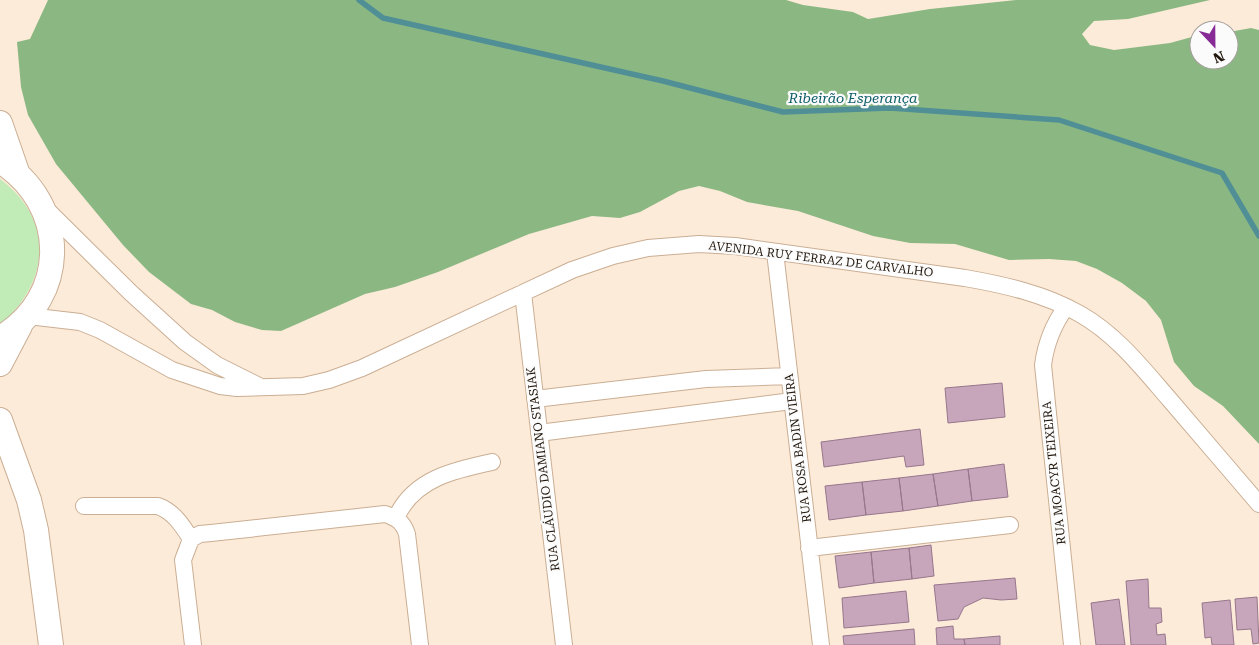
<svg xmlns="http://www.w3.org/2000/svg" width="1259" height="645" font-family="'Roboto Serif',serif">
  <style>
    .green { fill: #c1ecb8 }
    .forest { fill: #8bb882 }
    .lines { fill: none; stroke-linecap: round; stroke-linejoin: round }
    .stream { stroke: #518f96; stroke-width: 5.5 }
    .building { fill: #c7a5bb; stroke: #97778c }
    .minor-casing { stroke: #caae93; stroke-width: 18 }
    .secondary-casing { stroke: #caae93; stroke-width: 26 }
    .minor { stroke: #fff; stroke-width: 16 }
    .secondary { stroke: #fff; stroke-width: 24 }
    .labels { text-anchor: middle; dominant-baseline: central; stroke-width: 4.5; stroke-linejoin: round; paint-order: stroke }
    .street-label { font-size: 12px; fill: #21160c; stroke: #fbfbfb }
    .water-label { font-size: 14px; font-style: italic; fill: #0d5e68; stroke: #fbfbfb }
  </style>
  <rect width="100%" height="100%" fill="#fdebda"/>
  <path class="green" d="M0 179C55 220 50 282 0 325Z"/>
  <path class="forest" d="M48 0H786L803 5 853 12 868 19 930 9 1016 0H1210L1128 19 1094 21 1082 34 1090 45 1114 50 1170 43 1199 35V60H1229V32L1251 28 1259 30V444L1223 406 1194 386 1174 362 1161 320 1146 301 1122 283 1097 269 1076 261 1049 259 1009 260 955 244 910 243 873 236 798 211 747 202 720 191 699 186 679 191 640 212 620 218 592 216 529 234 438 272 395 287 365 294 281 331 262 330 235 322 212 310 191 304 149 272 123 245 56 164 28 115 21 87 17 42 30 39Z"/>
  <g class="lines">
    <path class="stream" d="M359 0 383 18 663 81 783 112 890 108 1059 120 1222 173 1259 236"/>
  </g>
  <path class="building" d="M1002 383 1005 417 948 423 945 388Z
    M920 429 924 465 906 467 904 456 824 467 821 442Z
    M1004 464 1008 497 972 501 968 469Z
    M968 469 972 501 938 506 933 474Z
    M933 474 938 506 903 511 899 478Z
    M899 478 903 511 866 515 862 482Z
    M862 482 866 515 829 520 825 486Z
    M931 545 934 576 912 579 909 548Z
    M909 548 912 579 874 583 871 552Z
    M871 552 874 583 839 588 835 556Z
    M1015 578 1017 599 1001 600 983 598 964 607 958 619 938 621 934 585Z
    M1148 579 1149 608H1161L1162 622 1156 624 1157 635 1165 634 1166 645H1131L1126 581Z
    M906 591 909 622 844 628 842 598Z
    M1257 597 1259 643 1253 644 1251 629 1237 630 1235 599Z
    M1119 599 1125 645H1096L1091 603Z
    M1230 600 1234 645H1212L1211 637 1205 638 1202 603Z
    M953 626 954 639H964L965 645H937L936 628Z
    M914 629 915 645H844L843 636Z
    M1000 636V645H965L964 639Z"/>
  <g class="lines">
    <g class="minor-casing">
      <path id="minor" d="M45 208 131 293 185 342 217 365 259 386
        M775 252 821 645
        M523 293 564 645
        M1066 307C1053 325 1046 342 1043 365L1072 645
        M28 316 80 322 100 330 172 370 220 386 237 388 303 386 329 380 362 368 572 270 613 256 648 248 699 244 735 246 965 278C1005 285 1045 294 1080 314 1117 335 1143 369 1170 400 1200 435 1229 469 1259 504
        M535 399 706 379 789 376
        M539 433 792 401
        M84 506H158C174 512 182 525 191 539
        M396 518C413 479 454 470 492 462
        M809 548 1010 525
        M193 645 183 560 191 539 200 534 211 533 385 514C397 518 403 522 407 534L420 645"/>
    </g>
    <g class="secondary-casing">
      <path id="secondary" d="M0 123 17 172
        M0 161C68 203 71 297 0 338
        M0 364 20 326
        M0 420 29 500 36 530 51 645"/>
    </g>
    <use href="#minor" class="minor"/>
    <use href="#secondary" class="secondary"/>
  </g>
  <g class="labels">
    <g class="street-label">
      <text transform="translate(821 259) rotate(7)">AVENIDA RUY FERRAZ DE CARVALHO</text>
      <text transform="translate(798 448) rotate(-97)">RUA ROSA BADIN VIEIRA</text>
      <text transform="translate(543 469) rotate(-97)">RUA CLÁUDIO DAMIANO STASIAK</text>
      <text transform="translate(1054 473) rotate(-96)">RUA MOACYR TEIXEIRA</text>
    </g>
    <g class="water-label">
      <text x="853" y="98">Ribeirão Esperança</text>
    </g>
  </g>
  <g transform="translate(1214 45) rotate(158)"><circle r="24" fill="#fbfbfb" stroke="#a49f9b"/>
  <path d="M0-4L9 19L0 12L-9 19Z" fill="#862a96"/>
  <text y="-8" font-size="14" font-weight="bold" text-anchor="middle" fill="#21160c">N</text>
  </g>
</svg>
